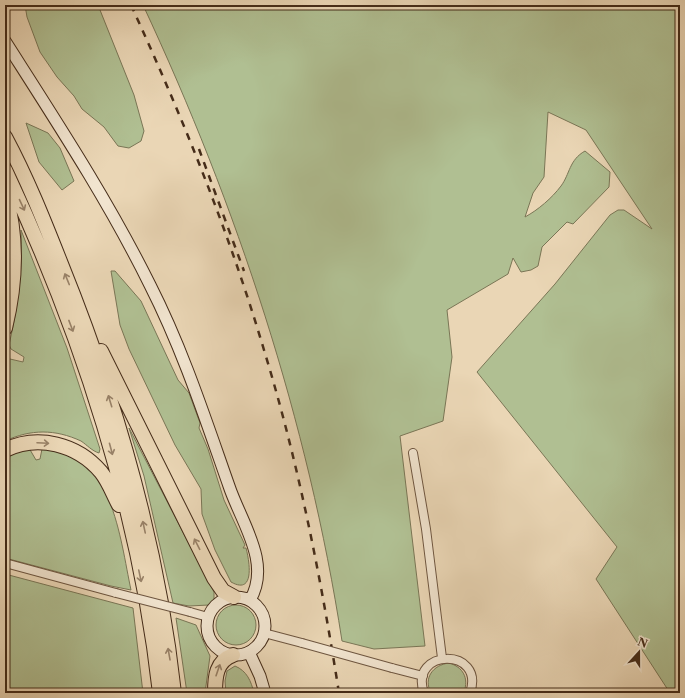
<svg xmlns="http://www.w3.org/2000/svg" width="685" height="698" font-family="'Libre Caslon Text',serif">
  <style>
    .green { fill: #b0bf92; stroke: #7a7656 }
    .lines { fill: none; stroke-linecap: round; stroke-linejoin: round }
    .street-casing { stroke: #6e5640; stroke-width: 10 }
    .secondary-casing { stroke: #452c19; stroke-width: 13 }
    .highway-casing { stroke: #452c19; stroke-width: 16 }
    .street { stroke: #f1e4cf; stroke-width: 8 }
    .secondary { stroke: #f1e4cf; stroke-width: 11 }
    .highway { stroke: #ead6b5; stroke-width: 14 }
    .rail { stroke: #452c19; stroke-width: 2.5; stroke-dasharray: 7 7; stroke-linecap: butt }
    .street-bridge-casing { stroke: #6e5640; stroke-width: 10; stroke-linecap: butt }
    .street-bridge { stroke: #f1e4cf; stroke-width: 8 }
    .oneway { stroke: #988167 }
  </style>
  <rect width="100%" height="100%" fill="#ead6b5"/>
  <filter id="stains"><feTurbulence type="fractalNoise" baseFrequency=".005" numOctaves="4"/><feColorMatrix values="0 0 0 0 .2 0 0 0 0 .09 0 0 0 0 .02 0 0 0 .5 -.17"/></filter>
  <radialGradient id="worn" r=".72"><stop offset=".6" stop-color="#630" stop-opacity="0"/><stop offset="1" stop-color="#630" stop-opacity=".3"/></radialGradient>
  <path class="green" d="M25 5H98L134 95 144 131 141 141 129 148 118 146 115 142 104 127 82 109 74 96 57 77 40 52 27 17Z
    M143 5H680V693H670L596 579 617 547 477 372 555 284 610 215 618 210H624L652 229 586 130 548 112 544 177 533 193 525 217C538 210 552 198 561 186 570 174 569 160 585 151L610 172 609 187 573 224 567 222 542 247 538 266 531 270 521 272 513 258 508 274 447 310 452 357 443 421 400 436 425 646 374 649 342 641C308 421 237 206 143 5Z
    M26 123 48 133 60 148 74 181 62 190 39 162Z
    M21 230 67 348 100 449 99 453C92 451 87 445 81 441 55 429 31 429 5 441V364L10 359 23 362 24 357 11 349 9 345C18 306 23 270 21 230Z
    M111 271H115L141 301 178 380 189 393 200 423 199 428 208 449 224 500 245 545 243 548H246C249 559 256 596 231 582L215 550 202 514 201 489 175 445 129 349 120 325Z
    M129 428 214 592V600L209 605 189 606 173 603 144 476Z
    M29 448 36 460 40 459 42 449C112 446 120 539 131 590L111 586 5 558V455Z
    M5 574 133 608 143 693H5Z
    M216 625a20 20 0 1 1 40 0a20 20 0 1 1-40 0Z
    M176 618 196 625 210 656 205 693H187Z
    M449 663C463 667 469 678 464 692L431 693C423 678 433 665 449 663Z
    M235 666C247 671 251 681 254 693H226L225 681 227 671Z"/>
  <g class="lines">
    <g class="street-casing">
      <path id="street" d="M413 453 426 529 442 658
        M5 563 116 593
        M190 612 208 617
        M264 633 302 643
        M392 668 423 676
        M424 693C408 648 486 647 470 693"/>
    </g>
    <g class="secondary-casing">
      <path id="secondary" d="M5 41C56 121 108 200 150 285 183 350 205 418 229 486 241 522 272 563 250 600
        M207 626a29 29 0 1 1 58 0a29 29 0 1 1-58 0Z
        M249 652 260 676 265 693"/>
    </g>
    <g class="highway-casing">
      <path id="highway" d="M5 137C27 178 44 221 61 264 116 400 158 547 174 693
        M5 170C82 333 140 513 160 693
        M5 193C18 238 16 283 5 328
        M101 351 214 578 223 591 234 597
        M5 450C38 434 77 444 101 472 109 482 113 494 119 505
        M215 693C215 677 216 661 233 655"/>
    </g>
    <use href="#street" class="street"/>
    <use href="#secondary" class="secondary"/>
    <use href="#highway" class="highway"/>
    <path class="rail" d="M131 5C182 116 229 232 264 350 298 461 321 578 339 693
      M199 149 244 271"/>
    <g class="street-bridge-casing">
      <path id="street-bridge" d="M116 593 190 612
        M302 643 392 668"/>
    </g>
    <use href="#street-bridge" class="street-bridge"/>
  </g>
  <defs><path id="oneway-shaft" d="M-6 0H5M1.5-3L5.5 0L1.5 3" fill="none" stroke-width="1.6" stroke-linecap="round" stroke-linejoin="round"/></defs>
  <g class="oneway">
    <use href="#oneway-shaft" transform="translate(22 205) rotate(65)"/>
    <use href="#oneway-shaft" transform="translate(67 279) rotate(-112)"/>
    <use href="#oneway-shaft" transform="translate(71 326) rotate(69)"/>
    <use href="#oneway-shaft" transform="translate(110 401) rotate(-107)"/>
    <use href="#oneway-shaft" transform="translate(43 443) rotate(3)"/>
    <use href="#oneway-shaft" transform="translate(111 449) rotate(75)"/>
    <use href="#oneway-shaft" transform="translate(144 527) rotate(-102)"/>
    <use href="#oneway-shaft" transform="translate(197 544) rotate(-117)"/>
    <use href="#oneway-shaft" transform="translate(140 576) rotate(78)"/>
    <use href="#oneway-shaft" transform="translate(169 654) rotate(-100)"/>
    <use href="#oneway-shaft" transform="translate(218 670) rotate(-71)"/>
  </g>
  <rect width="685" height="698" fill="none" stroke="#ead6b5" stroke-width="20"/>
  <rect x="6" y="6" width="673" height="686" fill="none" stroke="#452c19" stroke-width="2"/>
  <rect x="10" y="10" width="665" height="678" fill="none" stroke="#452c19"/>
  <g transform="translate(639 652) rotate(21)" stroke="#f1e4cf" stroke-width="3" paint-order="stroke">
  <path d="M0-3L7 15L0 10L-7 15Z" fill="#452c19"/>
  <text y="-6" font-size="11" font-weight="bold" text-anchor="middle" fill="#452c19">N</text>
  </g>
  <rect width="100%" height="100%" filter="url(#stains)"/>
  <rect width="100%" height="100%" fill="url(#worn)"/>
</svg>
